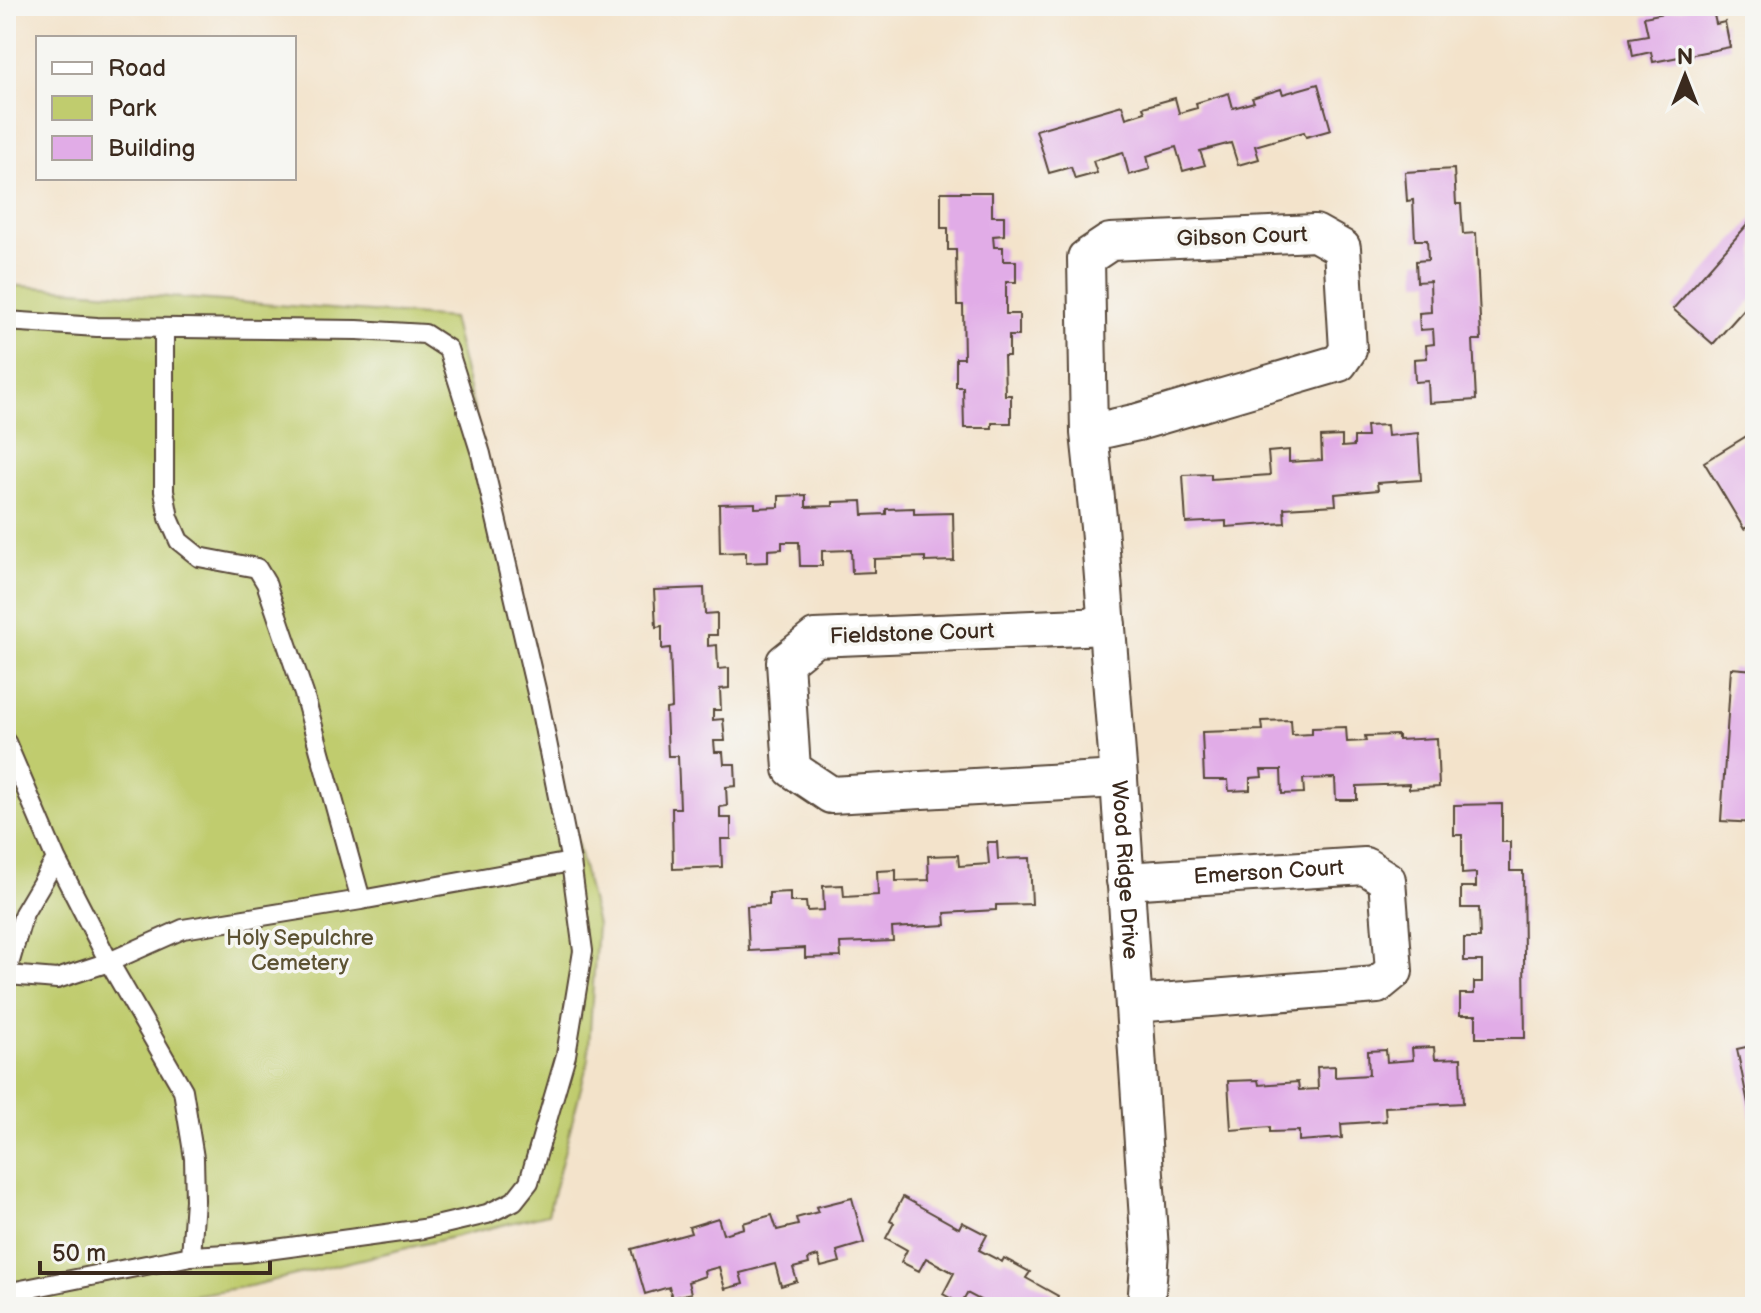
<svg xmlns="http://www.w3.org/2000/svg" width="1761" height="1313" font-family="'Balsamiq Sans',sans-serif">
  <style>
    .green { fill: #c0cc6e; stroke: #7e7b46; stroke-width: 2 }
    .building { fill: #e1ace7 }
    .lines { fill: none; stroke-linecap: round; stroke-linejoin: round }
    .lane-casing { stroke: #574638; stroke-width: 22 }
    .street-casing { stroke: #574638; stroke-width: 40 }
    .lane { stroke: #fff; stroke-width: 18 }
    .street { stroke: #fff; stroke-width: 36 }
    .labels { text-anchor: middle; dominant-baseline: central; stroke-width: 7; stroke-linejoin: round; paint-order: stroke }
    .street-label { font-size: 22px; fill: #3b2a1e; stroke: #f6f6f2 }
    .park-label { font-size: 22px; fill: #5c5232; stroke: #f6f6f2 }
  </style>
  <rect width="100%" height="100%" fill="#f6f6f2"/>
  <filter id="ink" filterUnits="userSpaceOnUse"><feTurbulence type="fractalNoise" baseFrequency=".0125" numOctaves="2"/><feDisplacementMap in="SourceGraphic" scale="16" xChannelSelector="R" yChannelSelector="G"/><feConvolveMatrix kernelMatrix="1 2 1 2 8 2 1 2 1" color-interpolation-filters="sRGB"/></filter>
  <filter id="wash" filterUnits="userSpaceOnUse"><feTurbulence type="fractalNoise" baseFrequency=".006" numOctaves="4" result="noise"/><feDisplacementMap in="SourceGraphic" scale="32" xChannelSelector="R" yChannelSelector="G"/><feGaussianBlur stdDeviation="1.8" result="paint"/><feColorMatrix in="noise" values="0 0 0 0 0 0 0 0 0 0 0 0 0 0 0 0 0 1.4 0 .05"/><feComposite in="paint" operator="in"/></filter>
  <g filter="url(#wash)">
    <rect width="100%" height="100%" fill="#f3e3cb"/>
    <path class="green" d="M6 285 452 318 597 925 588 1061 548 1214 250 1286 119 1307H6Z"/>
    <g id="blocks">
      <path class="building" d="M1699 6H1712L1716 24 1725 22 1730 47 1653 62 1651 52 1633 56 1630 38 1648 35 1644 17Z
        M1755 66V89H1754L1749 67Z
        M1318 84 1331 130 1306 137 1304 132 1255 146 1259 159 1238 165 1231 143 1200 151 1205 165 1183 171 1176 147 1147 156 1150 169 1129 175 1123 152 1093 161 1097 173 1075 179 1071 167 1049 173 1036 130 1122 105 1126 118 1145 112 1143 107 1175 98 1179 113 1197 108 1196 103 1229 93 1233 108 1254 102 1252 98 1281 89 1283 94Z
        M1454 169 1456 204H1461L1463 234 1476 233 1481 340H1473L1476 400 1429 403 1428 381 1415 382 1414 359 1427 358 1426 345 1434 344 1433 329 1420 330 1419 313 1431 312 1430 281 1417 282 1416 261 1428 260 1427 240H1415L1413 200 1407 201 1405 172Z
        M941 192H992V216H1004V235L993 236 994 247H1003V261H1016V282H1006V314H1019V336H1009V356H1004L1005 395H1011V423H992V428H964L963 387H956V358H964L963 305H957L956 250H948V228H941Z
        M1755 216V297L1713 344 1673 309Z
        M1387 425 1388 436 1418 433 1421 480 1377 483 1378 490 1335 494 1336 505 1284 508 1285 523 1226 527V521L1186 523 1183 475 1211 474V479L1270 475 1268 452 1289 450V462L1322 460 1321 437 1342 436V447L1354 446V437H1367L1366 426Z
        M1750 434 1755 443V522L1744 529 1704 462Z
        M806 495V507L833 506V502L862 501 863 515 886 514V509L914 508V514L953 513 954 561 925 562V557L874 559V572L852 573 851 550 822 551V566H800L799 542H782V549L768 550V562L746 563V552L720 553 719 504 755 503V508L779 507V496Z
        M704 588 705 614 717 613V635H708V646L717 645 718 669 729 668V688L720 689 721 710H713V720L723 719 725 741H714L715 752H723L724 764H735L736 786 726 787 727 806 720 807V818H731V839H721L722 867 673 869 672 808H680L678 756H668L666 709 672 708 670 648 662 649V626L656 627 654 590Z
        M1731 668 1755 670V823L1721 821Z
        M1291 720 1292 735 1312 734V728L1346 727 1347 742 1366 741 1365 736 1398 735V740L1437 738 1439 787 1409 789V784L1357 786V800H1336L1335 778 1303 779 1304 793 1282 794 1281 770H1261L1262 777 1250 778V790L1229 791 1228 780H1204L1202 732 1263 730 1262 721Z
        M1502 804V842H1510V871H1523L1525 1038H1476V1015H1460V994H1474V982H1482V961H1464V938H1480L1479 908H1461V887H1476V873L1462 874V835H1454V805Z
        M987 842H997L998 859 1030 858 1032 904 996 905V910L945 913 946 925 892 928 893 941 840 943 841 957 805 958V948L749 951 747 906 769 905V893L790 892V902H806L807 911 824 910 823 886 843 885 844 897 878 895 877 871 896 870V881L929 880 928 856 958 855 959 866 989 864Z
        M1755 1045V1133H1754L1737 1049Z
        M1434 1047 1435 1059 1461 1058 1463 1103 1385 1107 1386 1121 1341 1124 1342 1138 1299 1141V1131L1270 1132V1127L1231 1130 1228 1081 1258 1080 1259 1085 1298 1082 1299 1090 1318 1089 1317 1067 1335 1066V1077L1369 1075 1368 1051 1386 1050 1387 1062 1413 1060 1412 1048Z
        M903 1197 959 1228 962 1222 987 1235 979 1250 1002 1262 1004 1258 1030 1272 1026 1278 1058 1296 1053 1307H993L967 1293 961 1304 943 1294 954 1273 926 1258 919 1271 901 1262 907 1250 886 1238 894 1223 890 1221Z
        M852 1198 864 1243 837 1251 840 1262 821 1267 818 1256 808 1259 809 1264 793 1268 797 1281 781 1286 775 1264 740 1273 743 1284 725 1289 719 1267 704 1271 705 1276 688 1282 691 1293 672 1298 669 1287 645 1294 632 1249 691 1233 689 1227 718 1218 723 1234 744 1228 743 1223 772 1215 777 1230 798 1225 796 1218 818 1212 816 1207Z
        M1412 1302V1307H1381V1303Z"/>
    </g>
  </g>
  <g filter="url(#ink)">
    <use href="#blocks" fill-opacity="0" stroke="#574638" stroke-width="2"/>
    <g class="lines">
      <g class="lane-casing">
        <path id="lane" d="M6 321 97 327 357 330 425 334 448 349 481 454 539 702 571 862 361 900 304 694 266 583 257 568 199 557 179 541 169 518 164 491V328
          M6 742 56 859 24 913 6 975
          M56 859 109 962 183 929 361 900
          M8 975 57 979 109 962 183 1090 194 1158 195 1200 191 1256
          M6 1293 191 1256 245 1253 423 1229 487 1214 514 1201 529 1182 566 1055 583 951 571 862"/>
      </g>
      <g class="street-casing">
        <g id="street">
          <path id="s1" d="M1089 433 1138 422 1339 363 1348 350 1342 248 1315 233 1110 242 1086 258 1089 433 1099 527 1119 779 1150 1250 1146 1307"/>
          <path d="M1107 626 815 638 785 662 792 769 831 795 1119 779"/>
          <path id="s2" d="M1125 881 1365 866 1387 880 1394 971 1377 985 1134 1004"/>
        </g>
      </g>
      <use href="#lane" class="lane"/>
      <use href="#street" class="street"/>
    </g>
  </g>
  <g class="labels">
    <g class="street-label">
      <text transform="translate(1242 237) rotate(-2)">Gibson Court</text>
      <text transform="translate(912 634) rotate(-2)">Fieldstone Court</text>
      <text stroke="none"><textPath href="#s1" startOffset="1256">Wood Ridge Drive</textPath></text>
      <text stroke="none"><textPath href="#s2" startOffset="144">Emerson Court</textPath></text>
    </g>
    <g class="park-label">
      <text x="300" y="938">Holy Sepulchre<tspan x="300" dy="25">Cemetery</tspan></text>
    </g>
  </g>
  <rect width="1761" height="1313" fill="none" stroke="#f6f6f2" stroke-width="32"/>
  <rect x="36" y="36" width="260" height="144" fill="#f6f6f2" stroke="#aba49d" stroke-width="2"/>
  <rect x="52" y="62" width="40" height="12" fill="#ffffff" stroke="#aba49d" stroke-width="2"/>
  <text x="108" y="76" font-size="24" fill="#3b2a1e">Road</text>
  <rect x="52" y="96" width="40" height="24" fill="#c0cc6e" stroke="#aba49d" stroke-width="2"/>
  <text x="108" y="116" font-size="24" fill="#3b2a1e">Park</text>
  <rect x="52" y="136" width="40" height="24" fill="#e1ace7" stroke="#aba49d" stroke-width="2"/>
  <text x="108" y="156" font-size="24" fill="#3b2a1e">Building</text>
  <g transform="translate(1685 76)" stroke="#f6f6f2" stroke-width="6" paint-order="stroke">
  <path d="M0-6L14 30L0 20L-14 30Z" fill="#3b2a1e"/>
  <text y="-12" font-size="22" font-weight="bold" text-anchor="middle" fill="#3b2a1e">N</text>
  </g>
  <path d="M40 1261v12h230v-12" fill="none" stroke="#3b2a1e" stroke-width="4"/>
  <text x="52" y="1261" font-size="24" fill="#3b2a1e" stroke="#f6f6f2" stroke-width="6" paint-order="stroke">50 m</text>
</svg>
